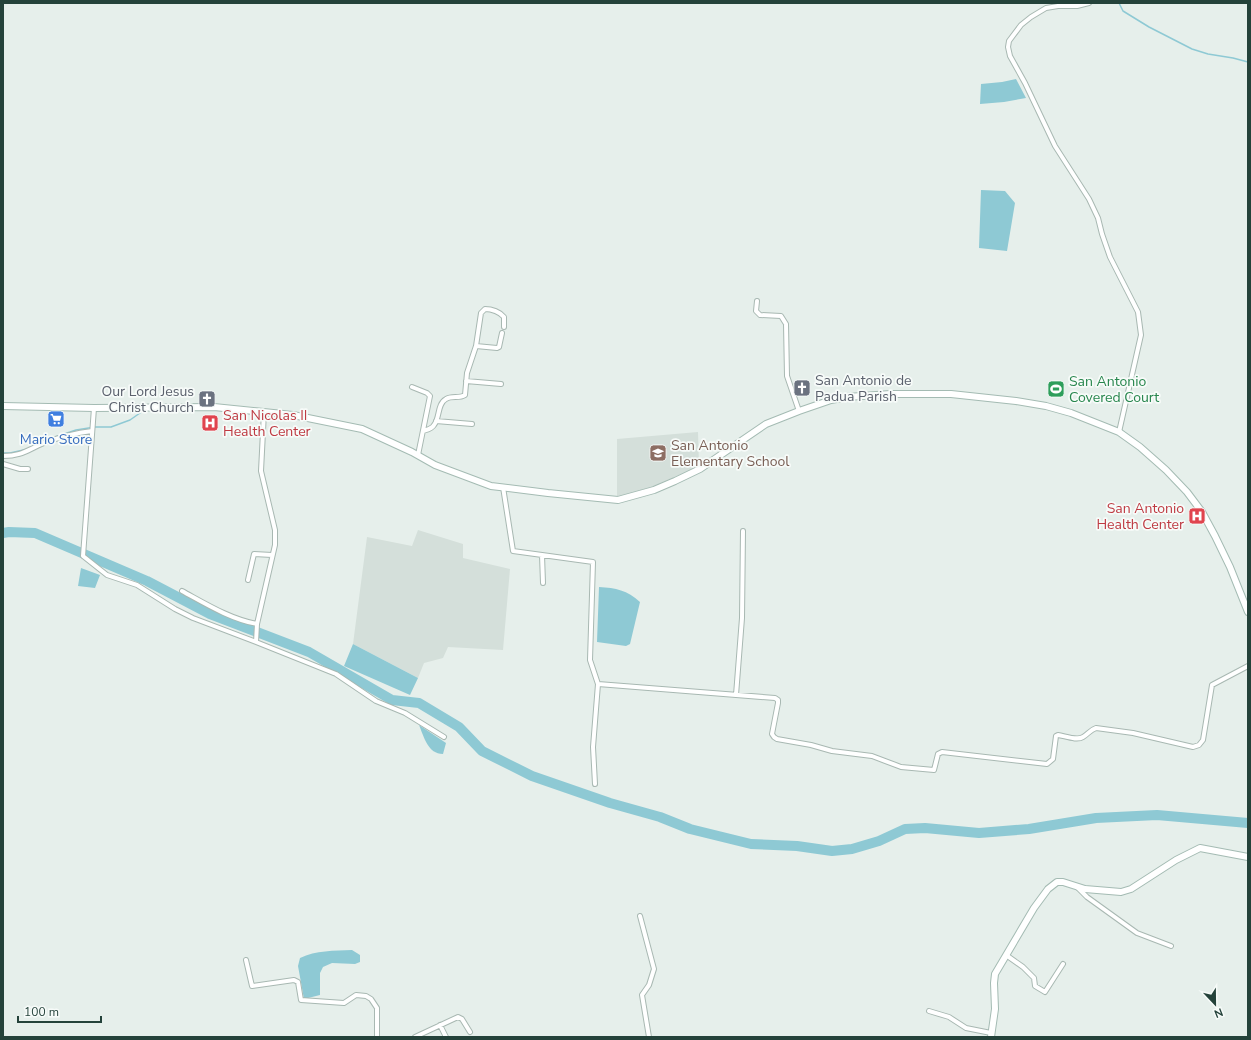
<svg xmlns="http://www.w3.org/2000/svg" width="1251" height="1040" font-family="'Nunito Sans',sans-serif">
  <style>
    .built { fill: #d4dfda }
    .water { fill: #8ec9d4 }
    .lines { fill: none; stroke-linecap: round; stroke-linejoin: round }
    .stream { stroke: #8ec9d4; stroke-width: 1.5 }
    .river { stroke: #8ec9d4; stroke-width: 10 }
    .street-casing { stroke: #a8b8b2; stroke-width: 6 }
    .secondary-casing { stroke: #a4bbb3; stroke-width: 8 }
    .street { stroke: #fff; stroke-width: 4 }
    .secondary { stroke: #fff; stroke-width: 6 }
    .labels { text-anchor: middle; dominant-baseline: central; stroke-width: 3.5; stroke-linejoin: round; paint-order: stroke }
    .worship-label { font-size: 14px; fill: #5b616d; stroke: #f7fbf9; text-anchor: start }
    .leisure-label { font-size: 14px; fill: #27864d; stroke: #f7fbf9; text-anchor: start }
    .health-label { font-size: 14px; fill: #be3a42; stroke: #f7fbf9; text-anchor: start }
    .shop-label { font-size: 14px; fill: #366cbe; stroke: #f7fbf9 }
    .education-label { font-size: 14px; fill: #785e54; stroke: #f7fbf9; text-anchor: start }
  </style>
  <rect width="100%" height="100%" fill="#e6efeb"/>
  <path class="built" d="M698 432 699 466 652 487 617 497V439Z
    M418 530 463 544V558L510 569 503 650 448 647 443 658 424 663 418 678 353 644 367 537 412 546Z"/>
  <path class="water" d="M1016 79 1026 98 1004 102 980 104 981 84 1002 82Z
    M981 190 1005 191 1015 203 1007 251 979 248Z
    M81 568 100 575 95 588 78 586Z
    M599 587C616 588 627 590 640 602L630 644 626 646 597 642Z
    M353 644 418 678 410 695 344 666Z
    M419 725 446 743 443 754C428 754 424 737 419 725Z
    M352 950 360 955V962L355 964 332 963 323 967 320 973V995L304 999 298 966 300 958C316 950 334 951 352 950Z"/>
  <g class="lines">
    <path class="stream" d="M1119 3 1123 11 1149 27 1192 49 1208 54 1233 58 1248 62
      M55 437 76 430 95 427H111L130 420 140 413
      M3 453H10L28 449"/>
    <path class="river" d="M3 533 9 532 35 533 147 581 210 614 309 652 392 700 419 703 459 727 482 751 532 776 610 803 660 817 690 829 751 844 797 846 832 851 852 849 879 841 905 829 925 828 979 833 1029 829 1096 818 1157 815 1248 823"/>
    <g class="street-casing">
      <path id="street" d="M1089 3 1077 6H1058L1046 8 1031 17 1021 25 1009 41 1008 47 1010 56 1025 83 1055 146 1089 199 1098 218 1102 234 1110 257 1138 312 1141 335 1119 432
        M757 301 756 311 760 315 781 316 786 324 787 376 799 411
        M502 333 499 347 497 348 476 346 481 313 485 309C492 309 500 312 504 317V327
        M466 381 501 384
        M412 387 427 393 430 396 418 455
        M94 408 83 556 107 575 137 585 175 609 193 618 256 642
        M436 421 472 424
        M423 431C426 430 432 429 434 425 440 418 437 404 446 399 452 395 459 399 465 395L467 373 476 346
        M3 456C22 456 27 450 44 443 60 437 75 433 92 431
        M3 464 20 469H28
        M503 487 513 551 593 562 590 660 598 684 775 698 778 700V703L772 734 774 737 777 739 811 745 832 751 872 756 901 767 934 770 938 754 942 752 1047 764 1053 759 1056 736 1058 735C1065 736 1077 741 1083 737 1088 734 1090 730 1096 728L1133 733 1193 747 1199 745 1203 740 1212 685 1248 666
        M542 555 543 583
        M248 580 254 554 272 555
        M182 591C206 604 230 619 257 624L275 545V530L261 471 264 412
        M257 624 256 642 336 674 376 701 405 713 444 737
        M736 695 742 618 743 531
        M595 784 593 747 598 684
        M1078 888 1087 897 1137 933 1171 946
        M640 916 654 969 649 985 642 995 649 1037
        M1006 955 1023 967 1034 978 1035 986 1045 992 1063 964
        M246 960 252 986 294 980 298 982 301 1000 344 1003 356 995 366 996 371 999 377 1008V1037
        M929 1011 949 1017 966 1028 991 1033
        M440 1025 446 1037
        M415 1037 458 1017 462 1019 470 1032"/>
    </g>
    <g class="secondary-casing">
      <path id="secondary" d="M3 406 94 408 214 407 293 415 362 429 412 452 435 465 491 486 548 493 618 500 654 490 675 481 700 469 766 424 799 411 831 400 847 397 891 394H951L1016 401 1046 406 1071 413 1119 432 1140 447 1166 470 1187 492 1202 512 1215 536 1230 567 1248 612
        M991 1037 995 1009 994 983 995 974 1034 908 1048 889 1057 882H1063L1085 889 1121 892 1131 889 1176 860 1200 848 1248 857"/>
    </g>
    <use href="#street" class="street"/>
    <use href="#secondary" class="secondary"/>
  </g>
  <defs>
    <g id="church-square" transform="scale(0.9)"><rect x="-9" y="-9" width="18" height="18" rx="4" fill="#6b7280" stroke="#f7fbf9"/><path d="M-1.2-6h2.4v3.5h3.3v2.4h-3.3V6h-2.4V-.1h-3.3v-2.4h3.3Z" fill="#fff"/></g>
    <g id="stadium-square" transform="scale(0.9)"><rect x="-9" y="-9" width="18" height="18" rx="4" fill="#2e9e5b" stroke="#f7fbf9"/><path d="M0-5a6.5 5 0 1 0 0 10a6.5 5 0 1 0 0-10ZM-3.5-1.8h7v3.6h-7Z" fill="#fff"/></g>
    <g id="supermarket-square" transform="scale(0.9)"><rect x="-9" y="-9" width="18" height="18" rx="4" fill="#3f7fe0" stroke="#f7fbf9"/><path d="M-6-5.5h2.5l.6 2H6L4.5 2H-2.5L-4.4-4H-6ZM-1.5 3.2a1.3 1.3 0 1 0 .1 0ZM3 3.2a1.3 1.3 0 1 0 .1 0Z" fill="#fff"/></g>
    <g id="hospital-square" transform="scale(0.9)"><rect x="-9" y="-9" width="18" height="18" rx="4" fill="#e0444e" stroke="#f7fbf9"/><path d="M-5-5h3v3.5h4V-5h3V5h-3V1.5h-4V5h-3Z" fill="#fff"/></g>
    <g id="school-square" transform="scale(0.9)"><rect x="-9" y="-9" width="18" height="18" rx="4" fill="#8d6e63" stroke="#f7fbf9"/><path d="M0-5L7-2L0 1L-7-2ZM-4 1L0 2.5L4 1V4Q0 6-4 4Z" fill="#fff"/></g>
  </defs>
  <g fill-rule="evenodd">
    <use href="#church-square" x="802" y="388"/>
    <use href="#stadium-square" x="1056" y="389"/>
    <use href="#church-square" x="207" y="399"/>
    <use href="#supermarket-square" x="56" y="419"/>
    <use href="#hospital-square" x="210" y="423"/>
    <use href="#school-square" x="658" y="453"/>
    <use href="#hospital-square" x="1197" y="516"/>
  </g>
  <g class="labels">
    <g class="worship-label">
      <text x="815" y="380">San Antonio de<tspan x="815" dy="16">Padua Parish</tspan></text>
      <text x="194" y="391" text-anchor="end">Our Lord Jesus<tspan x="194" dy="16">Christ Church</tspan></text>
    </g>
    <g class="leisure-label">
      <text x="1069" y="381">San Antonio<tspan x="1069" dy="16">Covered Court</tspan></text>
    </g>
    <g class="health-label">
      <text x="223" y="415">San Nicolas II<tspan x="223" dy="16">Health Center</tspan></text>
      <text x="1184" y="508" text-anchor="end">San Antonio<tspan x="1184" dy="16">Health Center</tspan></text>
    </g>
    <g class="shop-label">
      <text x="56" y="439">Mario Store</text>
    </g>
    <g class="education-label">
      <text x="671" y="445">San Antonio<tspan x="671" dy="16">Elementary School</tspan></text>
    </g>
  </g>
  <rect width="1251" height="1040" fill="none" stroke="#24423a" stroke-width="8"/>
  <g transform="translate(1215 1004) rotate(158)" stroke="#f7fbf9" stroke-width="3" paint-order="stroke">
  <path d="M0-3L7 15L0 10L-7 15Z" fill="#24423a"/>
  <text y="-6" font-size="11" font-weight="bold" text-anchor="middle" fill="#24423a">N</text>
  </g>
  <path d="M18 1016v6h83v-6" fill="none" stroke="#24423a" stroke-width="2"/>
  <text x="24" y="1016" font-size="12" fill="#24423a" stroke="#f7fbf9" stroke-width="3" paint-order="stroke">100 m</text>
</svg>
